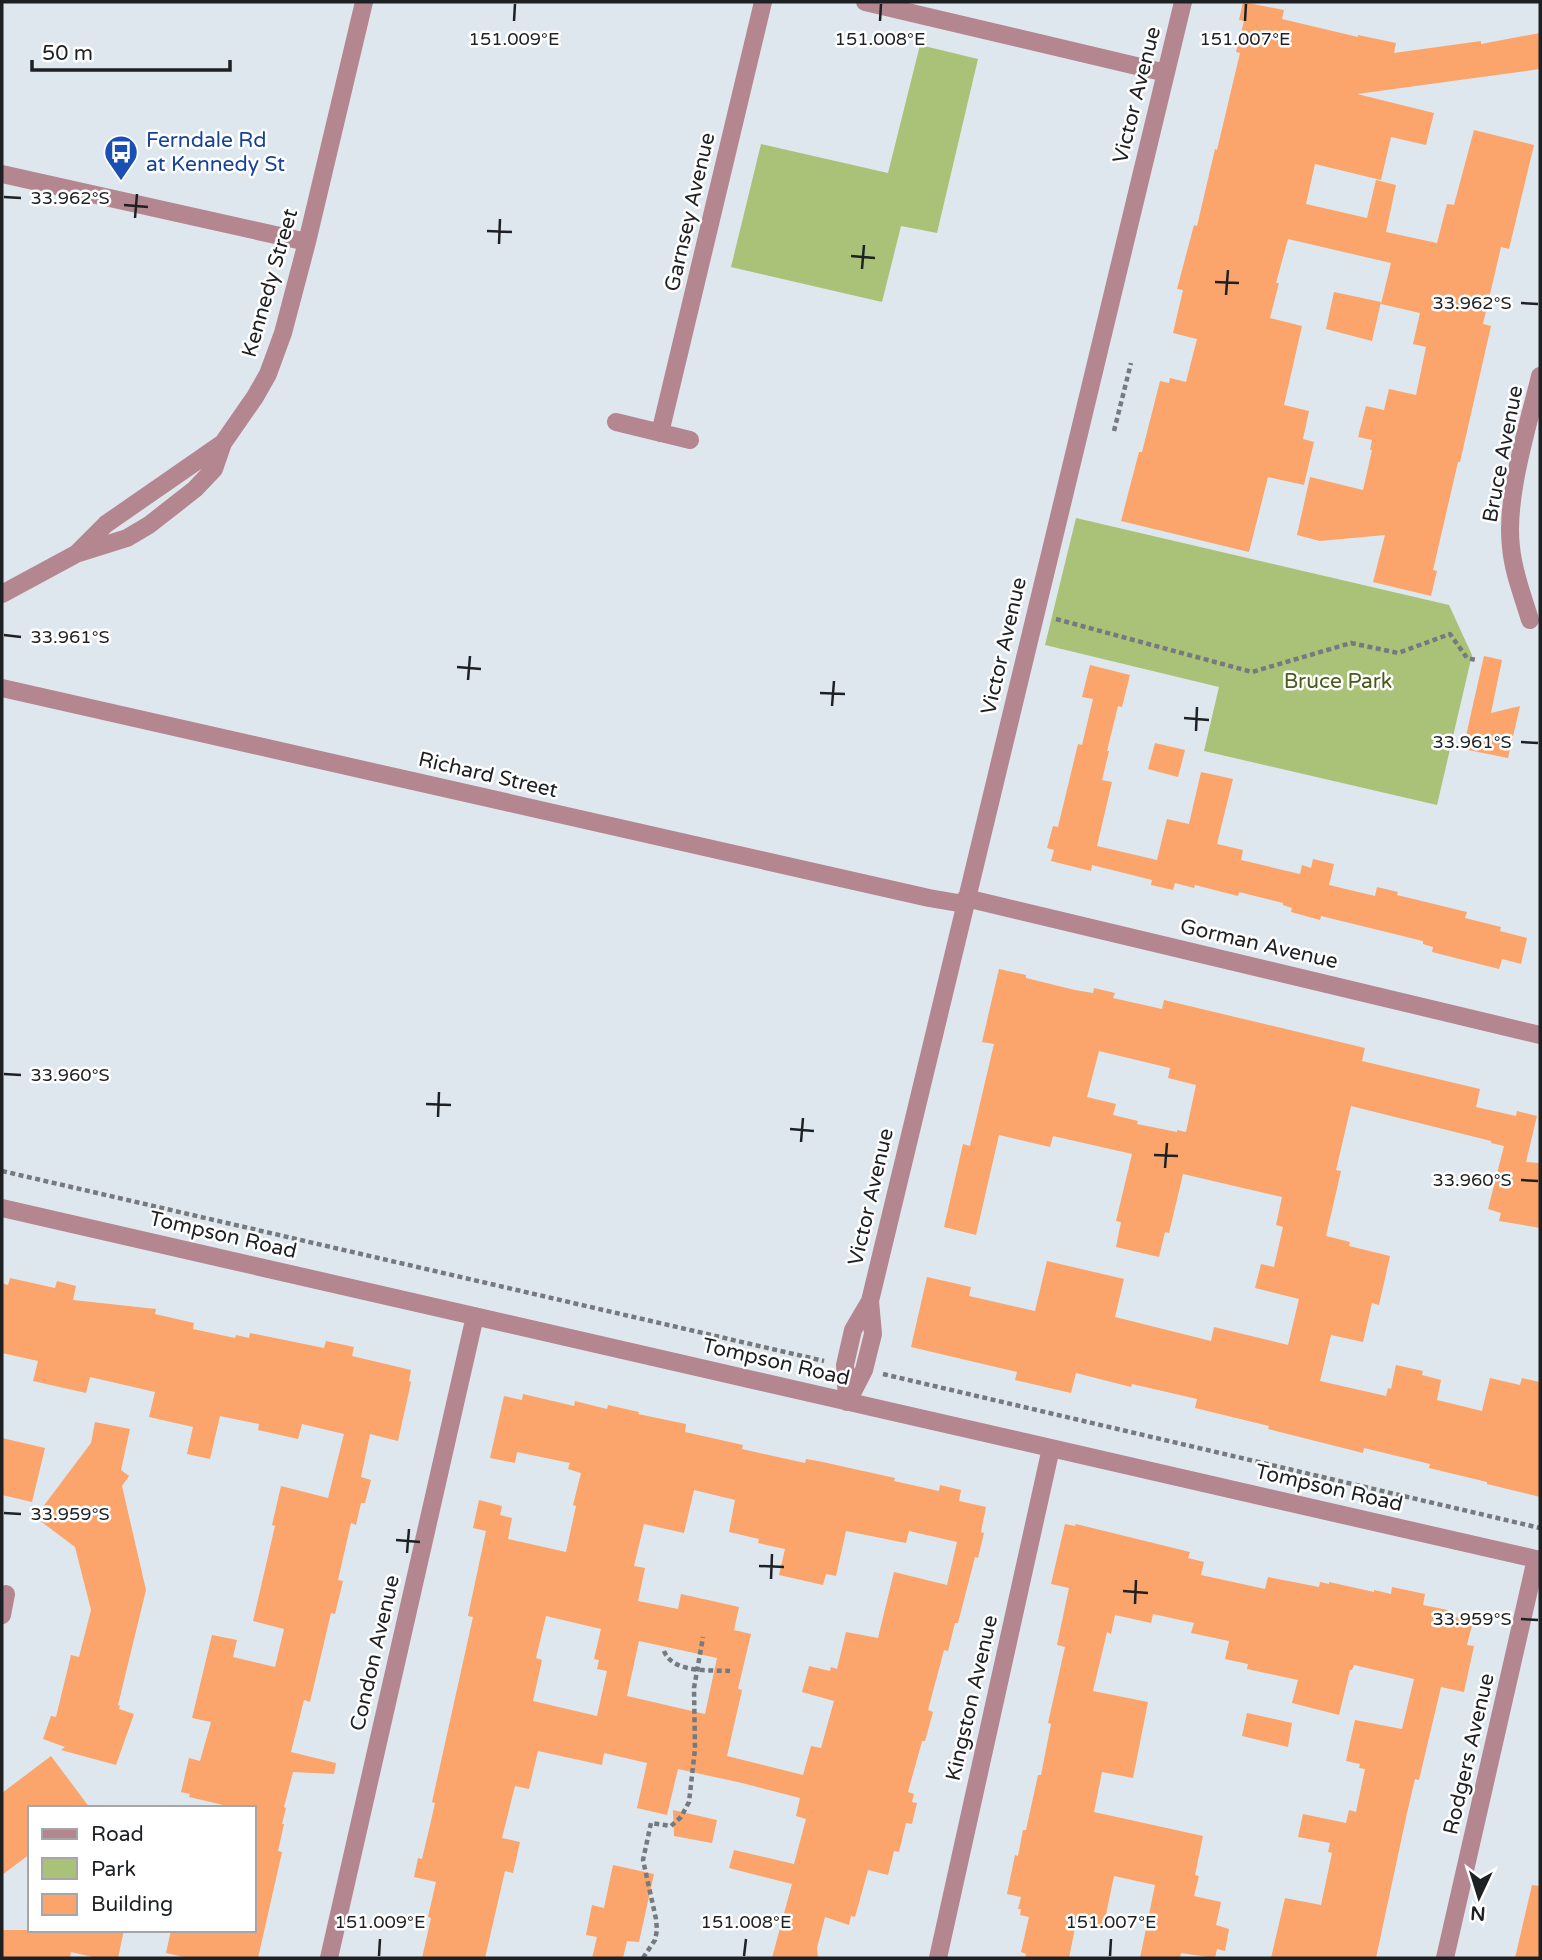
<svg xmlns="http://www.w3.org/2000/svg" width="1542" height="1960" font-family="'Varela Round',sans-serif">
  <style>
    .green { fill: #aac278 }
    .building { fill: #fba46b; fill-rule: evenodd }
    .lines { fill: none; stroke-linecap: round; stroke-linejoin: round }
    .path { stroke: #757a7f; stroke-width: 4.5; stroke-dasharray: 5 3.5; stroke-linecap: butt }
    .minor { stroke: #b48690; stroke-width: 18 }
    .tertiary { stroke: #b48690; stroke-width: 18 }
    .ticks { fill: none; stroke: #1e2124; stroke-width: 2.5 }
    .labels { text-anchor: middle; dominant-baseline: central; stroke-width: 5; stroke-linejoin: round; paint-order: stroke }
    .street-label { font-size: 21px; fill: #1e2124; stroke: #fff }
    .transit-label { font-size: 21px; fill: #164399; stroke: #fff; text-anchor: start }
    .park-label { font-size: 21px; fill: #495b18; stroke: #fff }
    .ticks-label { font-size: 18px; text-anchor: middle; fill: #1e2124; stroke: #fff; stroke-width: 5; stroke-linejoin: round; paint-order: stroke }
  </style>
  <rect width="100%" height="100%" fill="#dfe7ee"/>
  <path class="green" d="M920 45 978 59 937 233 901 226 882 302 731 267 761 144 888 173Z
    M1076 518 1449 605 1472 655 1437 805 1204 751 1219 687 1045 645Z"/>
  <path class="building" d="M1243 2 1284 10 1282 19 1358 37V35L1396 43 1394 53 1481 41V44L1540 33V69L1357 94 1434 113 1426 145 1391 137 1381 180 1315 164 1306 204 1367 218 1376 180 1396 185 1386 232 1437 243 1447 204 1454 205 1474 130 1534 145 1509 249 1501 247 1483 324 1491 326 1460 462H1458L1433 570 1437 571 1431 596 1373 582 1385 535 1320 541 1297 535 1310 477 1363 490 1372 450H1370L1372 440 1358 437 1366 406 1384 410 1389 389 1416 395 1426 347 1413 344 1420 313 1381 304 1391 263 1288 239 1276 283H1279L1270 318 1302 326 1284 405 1309 411 1303 439 1314 442 1304 485 1268 477 1249 552 1121 521 1139 452H1142L1160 381 1169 383 1170 378 1186 382 1197 339 1173 333 1183 290 1177 289 1194 225 1197 226 1215 149 1217 150 1240 53 1236 52 1244 21 1239 20Z
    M1334 292 1381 302 1372 341 1326 329Z
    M1484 656 1502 660 1491 713 1520 706 1508 758 1463 749Z
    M1090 665 1130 675 1122 707 1118 706 1107 751H1109L1102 780 1112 782 1097 846 1157 860 1167 819 1189 824 1201 772 1233 779 1217 844 1243 850 1241 860 1300 874 1302 865 1311 868 1313 859 1334 864 1329 885 1375 896 1377 887 1398 892 1397 895 1467 912 1465 918 1501 927 1500 931 1527 938 1521 964 1502 959 1499 969 1432 952 1433 947 1423 944V941L1321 916 1320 920 1291 912 1292 908 1283 905V903L1239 892 1238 896 1195 885 1194 888 1175 883 1173 890 1151 885 1152 880 1092 865 1091 871 1051 861 1054 850 1047 848 1053 826 1058 827 1078 744 1082 745 1093 699 1082 697Z
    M1155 743 1185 750 1178 777 1148 769Z
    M999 969 1026 975V978L1075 990 1093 993 1094 988 1115 993 1113 998 1162 1009 1164 1000 1365 1048 1362 1061 1480 1089 1476 1107 1516 1116 1517 1111 1537 1116 1526 1162 1540 1163V1228L1499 1221 1501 1213 1488 1209 1504 1146 1491 1143V1141L1351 1106 1336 1170 1341 1171 1326 1236 1350 1242 1349 1246 1390 1256 1379 1305 1372 1303 1363 1342 1331 1335 1320 1381 1386 1396 1388 1388 1391 1389 1396 1365 1423 1371 1422 1375 1441 1380 1437 1400 1482 1411 1490 1378 1520 1385 1522 1378 1540 1382V1497L1487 1484V1482L1429 1468 1430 1464 1364 1448 1363 1453 1268 1429 1269 1426 1195 1408 1197 1399 1132 1384 1131 1387 1076 1373 1071 1393 1015 1380 1017 1372 911 1347 927 1277 971 1287 969 1296 1035 1311 1047 1261 1124 1279 1115 1317 1211 1341 1214 1327 1288 1345 1299 1299 1255 1288 1261 1264 1274 1267 1283 1227 1276 1225 1282 1197 1183 1174 1169 1233 1165 1232 1159 1257 1116 1247 1121 1222 1116 1221 1132 1154 1053 1136 1050 1147 999 1135 976 1235 944 1227 963 1144 970 1146 994 1044 982 1042ZM1099 1051 1170 1068 1168 1078 1196 1085 1186 1132 1177 1130V1132L1137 1124 1138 1121 1113 1115 1116 1104 1087 1097Z
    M10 1278 55 1288 57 1281 76 1286 73 1300 156 1309 155 1314 194 1323 193 1329 235 1338 236 1335 249 1338 250 1333 324 1348 326 1341 354 1347 352 1356 411 1370 409 1381 411 1382 398 1441 370 1434 361 1477 371 1480 365 1503H361L356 1525 351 1523 338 1580 343 1581 335 1614 331 1613 310 1702 304 1700 291 1752 336 1763 334 1774 293 1772 284 1807 286 1808 282 1824H284L278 1851 282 1852 258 1958H188L166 1953 171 1930H254V1808H236L189 1797 190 1794 181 1792 189 1758 200 1761 211 1722 192 1718 212 1635 237 1640 233 1657 275 1667 284 1629 253 1621 275 1526 272 1525 281 1486 328 1498 344 1434 302 1424 298 1439 258 1430 259 1424 220 1416 210 1459 187 1454 193 1427 149 1417 155 1392 90 1377 86 1393 33 1381 38 1361 2 1353V1283L8 1285Z
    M523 1394 574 1406 575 1401 607 1409 608 1405 639 1412 638 1414 686 1424 685 1432 743 1445 742 1449 805 1463 806 1459 818 1461 895 1478 894 1481 939 1491 940 1485 961 1490 959 1501 986 1507 981 1532 984 1533 978 1558 975 1557 958 1623H955L948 1651 944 1650 928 1710 933 1712 925 1741H922L908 1792 914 1794 912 1802 917 1803 912 1824 906 1823 899 1852 894 1851 888 1875 868 1870 855 1917 851 1916 849 1925 825 1917 817 1948 818 1958H772L792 1884 729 1868 734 1850 794 1864 806 1819 796 1816 800 1798 742 1783 678 1769 667 1815 637 1808 647 1763 604 1753 602 1765 538 1751 529 1789 515 1786 502 1838 520 1842 513 1873 505 1871 485 1958H422L431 1918 428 1917 436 1882 414 1877 418 1858 422 1859 431 1821 435 1803 432 1802 473 1617 468 1616 486 1531 473 1528 479 1500 502 1506 500 1515 512 1518 508 1539 566 1552 576 1506 573 1505 581 1473 568 1469 570 1463 517 1452 515 1463 490 1458 504 1396 522 1400ZM694 1490 735 1500 729 1532 759 1539 758 1543 785 1549 779 1575 823 1585 826 1574 836 1576 846 1531 906 1543 909 1531 957 1542 947 1585 894 1572 878 1638 846 1632 837 1669 831 1667 830 1671 809 1666 802 1692 834 1701 821 1748 811 1746 803 1775 727 1756 742 1690 738 1689 751 1634 734 1630 739 1607 681 1594 678 1609 638 1601 645 1568 634 1566 644 1524 684 1533ZM546 1616 601 1629 594 1659 599 1660 597 1669 607 1671 597 1716 533 1701 542 1660 536 1658ZM639 1641 717 1658 705 1714 627 1696Z
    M95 1422 130 1429 121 1470 129 1476 122 1486 146 1590 118 1705 120 1706 119 1709 134 1714 116 1765 61 1750 65 1747 43 1739 51 1716 56 1717 71 1655 79 1657 91 1610 75 1547 39 1520V1512L91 1443Z
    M2 1438 45 1448 32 1502 2 1495Z
    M1065 1524 1075 1526 1076 1524 1190 1552 1188 1558 1204 1562 1201 1575 1265 1589 1268 1577 1319 1587 1320 1582 1329 1584V1582L1374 1592V1590L1391 1594 1392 1587 1425 1594 1423 1605 1448 1610 1447 1615 1473 1621 1467 1645 1474 1646 1464 1692 1441 1687 1419 1780 1415 1779 1407 1813 1376 1958H1271L1285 1898 1321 1905 1332 1853 1328 1852 1330 1843 1298 1837 1303 1814 1346 1823 1349 1810 1356 1812 1365 1769 1359 1768 1360 1764 1346 1761 1355 1720 1402 1729 1414 1679 1354 1665 1352 1670H1350L1339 1715 1292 1703 1298 1680 1247 1669 1248 1664 1225 1659 1229 1641 1191 1633 1194 1623 1153 1614 1151 1623 1115 1615 1111 1634 1107 1632 1093 1691 1148 1702 1133 1778 1102 1772 1094 1812 1203 1836 1195 1875 1199 1876 1194 1896 1221 1902 1216 1925 1229 1929 1225 1951 1217 1949 1215 1958 1181 1953 1180 1958H1140L1155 1885 1114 1876 1103 1929 1076 1923 1069 1958H1025L1026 1954 1021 1952 1029 1917 1020 1915 1021 1909H1018L1021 1897 1007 1894 1015 1855 1018 1856 1023 1830H1026L1038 1775H1041L1051 1724 1048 1723 1065 1647 1057 1645 1069 1588 1051 1584Z
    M1247 1713 1292 1723 1288 1747 1242 1736Z
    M51 1756 90 1808H30V1854L2 1875V1793Z
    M673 1810 717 1820 712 1843 674 1836Z
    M613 1865 654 1874 639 1942 627 1941 623 1958H592L597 1937 586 1935 592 1905 604 1908Z
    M1532 1885 1540 1886V1958H1515Z
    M2 1930H124L118 1958H97L71 1952 70 1958H2Z"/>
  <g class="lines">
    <path class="path" d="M1114 431 1131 363
      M1056 619 1252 672 1351 643 1398 653 1450 634 1467 658 1476 660
      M2 1171 824 1361
      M883 1374 1540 1528
      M664 1651C672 1673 710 1670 730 1671
      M643 1958 655 1940 657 1930 656 1919 643 1860 651 1823 671 1826 681 1817 689 1802 695 1749 694 1688 703 1637"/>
    <path class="minor" d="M865 2 1166 73
      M616 422 690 440
      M660 433 763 2
      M1530 620C1523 596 1513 572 1511 547 1505 497 1528 426 1540 376
      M2 688 929 898 964 904
      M966 898 1540 1035
      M2 1208 1540 1560
      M848 1401 864 1370 873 1334 870 1301
      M847 1402 845 1365 853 1330 870 1301 1183 2
      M2 1615 6 1594
      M329 1958 475 1316
      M938 1958 1051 1448
      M1445 1958 1536 1559"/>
    <path class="tertiary" d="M2 174 307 242
      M78 552 106 524 223 443
      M2 594 76 554 127 538 149 525 195 489 214 469 223 443 255 397 268 374 283 333 307 242 364 2"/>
  </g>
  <path class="ticks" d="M514 21 515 4M880 21 881 4M1245 21 1246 4M4 197 21 198M124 205 148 207M135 218 137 194M487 231 512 232M499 244 500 219M851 256 875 258M862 269 864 245M1215 282 1239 283M1226 295 1228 270M1521 303 1538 304M4 635 21 637M457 667 481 669M468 680 470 656M820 693 845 694M832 706 834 681M1184 718 1209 720M1196 731 1197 707M1521 742 1538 743M4 1074 21 1075M426 1104 451 1105M438 1117 439 1092M790 1129 814 1131M801 1142 803 1118M1154 1155 1178 1156M1165 1168 1167 1143M1521 1180 1538 1181M4 1513 21 1514M396 1540 420 1542M407 1553 409 1529M759 1566 784 1567M771 1579 772 1554M1123 1591 1148 1593M1135 1604 1136 1580M1521 1619 1538 1620M379 1956 380 1939M744 1956 746 1939M1110 1956 1111 1939"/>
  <defs>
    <g id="bus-pin" transform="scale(1.75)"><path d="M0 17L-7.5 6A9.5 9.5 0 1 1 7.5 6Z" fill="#1a4fb4" stroke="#fff"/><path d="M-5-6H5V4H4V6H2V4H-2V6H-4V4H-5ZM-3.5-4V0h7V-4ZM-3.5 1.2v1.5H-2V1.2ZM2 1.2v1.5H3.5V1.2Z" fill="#fff"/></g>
  </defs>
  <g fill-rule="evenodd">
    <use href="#bus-pin" x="121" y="152"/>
  </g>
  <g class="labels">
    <g class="street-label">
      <text transform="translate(1137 95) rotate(-76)">Victor Avenue</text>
      <text transform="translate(690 212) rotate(-77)">Garnsey Avenue</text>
      <text transform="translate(270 283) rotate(-74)">Kennedy Street</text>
      <text transform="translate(1503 454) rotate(-79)">Bruce Avenue</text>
      <text transform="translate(1004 646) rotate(-77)">Victor Avenue</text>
      <text transform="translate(488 775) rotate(13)">Richard Street</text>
      <text transform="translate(1259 944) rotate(13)">Gorman Avenue</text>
      <text transform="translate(871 1197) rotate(-77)">Victor Avenue</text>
      <text transform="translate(223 1235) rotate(13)">Tompson Road</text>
      <text transform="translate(776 1362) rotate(13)">Tompson Road</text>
      <text transform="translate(1329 1488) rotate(13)">Tompson Road</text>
      <text transform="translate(375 1653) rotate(-77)">Condon Avenue</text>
      <text transform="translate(972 1698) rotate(-77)">Kingston Avenue</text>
      <text transform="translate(1469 1754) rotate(-77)">Rodgers Avenue</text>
    </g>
    <g class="transit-label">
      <text x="146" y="140">Ferndale Rd<tspan x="146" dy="24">at Kennedy St</tspan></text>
    </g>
    <g class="park-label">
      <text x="1338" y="681">Bruce Park</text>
    </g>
  </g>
  <g class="ticks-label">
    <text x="514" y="45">151.009°E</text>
    <text x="880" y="45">151.008°E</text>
    <text x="1245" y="45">151.007°E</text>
    <text x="70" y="204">33.962°S</text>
    <text x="1472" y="309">33.962°S</text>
    <text x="70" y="643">33.961°S</text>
    <text x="1472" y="748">33.961°S</text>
    <text x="70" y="1081">33.960°S</text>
    <text x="1472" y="1186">33.960°S</text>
    <text x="70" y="1520">33.959°S</text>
    <text x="1472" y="1625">33.959°S</text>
    <text x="380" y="1928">151.009°E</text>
    <text x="746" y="1928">151.008°E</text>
    <text x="1111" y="1928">151.007°E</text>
  </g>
  <rect width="1542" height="1960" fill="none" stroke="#1e2124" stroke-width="7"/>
  <rect x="28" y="1806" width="228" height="126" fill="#ffffff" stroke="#a5a6a7" stroke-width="2"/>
  <rect x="42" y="1829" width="35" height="10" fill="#b48690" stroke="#a5a6a7" stroke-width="2"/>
  <text x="91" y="1841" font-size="21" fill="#1e2124">Road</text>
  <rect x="42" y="1858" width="35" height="21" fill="#aac278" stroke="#a5a6a7" stroke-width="2"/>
  <text x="91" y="1876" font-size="21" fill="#1e2124">Park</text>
  <rect x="42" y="1894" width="35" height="21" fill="#fba46b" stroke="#a5a6a7" stroke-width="2"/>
  <text x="91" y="1911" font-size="21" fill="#1e2124">Building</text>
  <g transform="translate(1479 1897) rotate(184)" stroke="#ffffff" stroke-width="5" paint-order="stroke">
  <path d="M0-5L12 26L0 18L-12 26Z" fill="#1e2124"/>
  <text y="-10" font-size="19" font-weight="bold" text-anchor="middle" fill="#1e2124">N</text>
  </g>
  <path d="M32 60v10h198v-10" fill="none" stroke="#1e2124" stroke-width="3.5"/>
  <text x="42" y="60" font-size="21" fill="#1e2124" stroke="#ffffff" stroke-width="5" paint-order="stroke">50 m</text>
</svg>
